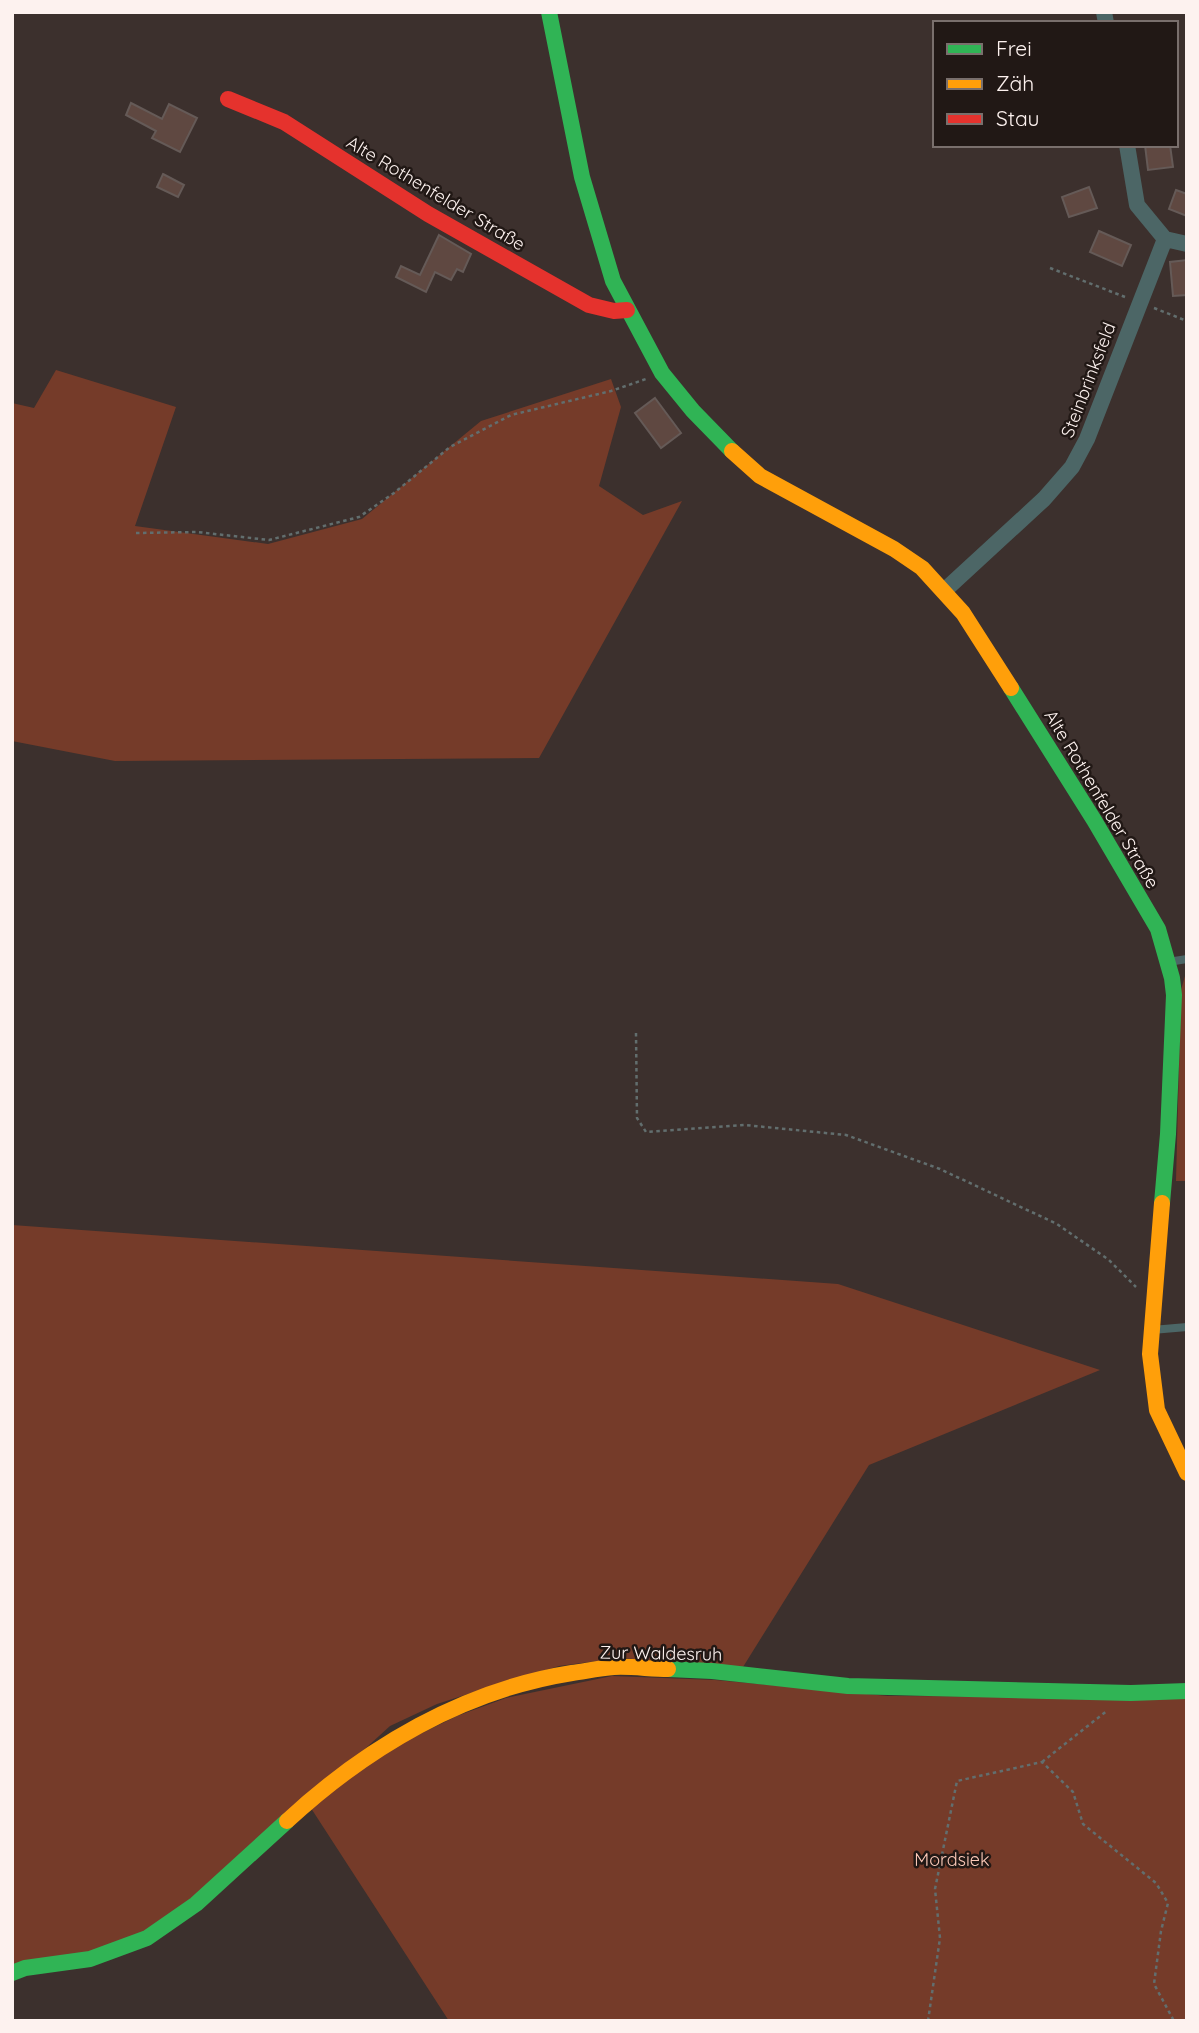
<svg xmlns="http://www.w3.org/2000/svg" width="1199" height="2033" font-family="Quicksand,sans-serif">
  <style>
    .green { fill: #753b29 }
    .building { fill: #5f4841; stroke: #655a57; stroke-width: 2 }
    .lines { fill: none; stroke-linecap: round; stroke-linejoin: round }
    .path { stroke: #626e6e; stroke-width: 2.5; stroke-dasharray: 3.5 3.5; stroke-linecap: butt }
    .lane { stroke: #4c6666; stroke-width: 8 }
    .street { stroke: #4c6666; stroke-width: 16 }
    .fast { stroke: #30b455; stroke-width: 16 }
    .slow { stroke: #ff9f0a; stroke-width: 16 }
    .jam { stroke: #e5322d; stroke-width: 16 }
    .labels { text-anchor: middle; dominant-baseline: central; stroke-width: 5; stroke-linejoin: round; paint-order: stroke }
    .street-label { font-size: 18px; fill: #fdf2ef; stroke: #211815 }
    .park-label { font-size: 18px; fill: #fcc9b8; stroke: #211815 }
  </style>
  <rect width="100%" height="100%" fill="#3c302d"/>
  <path class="green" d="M56 370 176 407 135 526 268 544 362 519 481 421 611 379 621 407 599 486 643 515 682 501 539 758 115 761 12 741V403L34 408Z
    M1187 969V1181H1176L1181 990Z
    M12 1225 838 1284 1100 1370 869 1465 743 1667 620 1658 559 1666 502 1683 437 1704 390 1726 311 1798 406 1741 457 1716 506 1698 612 1676 715 1680 888 1696 1187 1697V2021H449L307 1802 196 1904 147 1938 90 1959 25 1968 12 1973Z"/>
  <path class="building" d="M131 103 162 119 169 104 197 118 180 152 152 138 156 131 126 115Z
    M1145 145H1170L1173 167 1148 170Z
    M163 174 184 185 178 197 157 187Z
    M1089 187 1097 208 1069 217 1062 197Z
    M1176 190 1187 194V216L1169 209Z
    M1099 231 1131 245 1122 266 1090 252Z
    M439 235 471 254 463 272 457 269 451 280 435 272 426 292 396 277 401 266 420 275Z
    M1187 260V295L1173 296 1170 262Z
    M655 398 681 433 661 448 635 413Z"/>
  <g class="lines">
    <path class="path" d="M1050 268 1125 297
      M1154 308 1187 321
      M136 533 197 532 269 540 359 517 394 493 450 447 511 415 611 391 646 379
      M636 1033 637 1118 646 1132 745 1125 846 1135 940 1169 1057 1224 1109 1260 1136 1287
      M1042 1762 1108 1710
      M928 2021 940 1938 935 1889 957 1781 1042 1762 1073 1792 1083 1824 1156 1883 1168 1903 1161 1931 1154 1984 1174 2021"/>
    <path class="lane" d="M1168 962 1187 959
      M1152 1330 1187 1327"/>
    <path class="street" d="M1104 12 1106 23
      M1127 145 1137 205 1165 239
      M944 591 1044 499 1072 467 1087 439 1165 239 1187 244"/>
    <path class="fast" d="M549 12 582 177 613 281 662 373 693 411 732 451
      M1011 688 1094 820 1158 929 1172 978 1174 995 1168 1134 1162 1203
      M668 1669 712 1671 848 1686 1131 1693 1187 1691
      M12 1973 25 1968 90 1959 147 1938 196 1904 287 1821"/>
    <path class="slow" d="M732 451 760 476 894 549 922 568 963 613 1011 688
      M1162 1203 1150 1354 1157 1410 1187 1473
      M287 1821C367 1747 464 1690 572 1673 586 1671 600 1668 614 1667 632 1666 650 1669 668 1669"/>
    <path class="jam" d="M228 99 284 122 428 214 589 305 614 311 627 310"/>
  </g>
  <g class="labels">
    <g class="street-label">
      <text transform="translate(436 193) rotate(31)">Alte Rothenfelder Straße</text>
      <text transform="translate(1088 380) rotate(-69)">Steinbrinksfeld</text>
      <text transform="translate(1102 799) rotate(59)">Alte Rothenfelder Straße</text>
      <text transform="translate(661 1653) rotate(1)">Zur Waldesruh</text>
    </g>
    <g class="park-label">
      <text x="952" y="1859">Mordsiek</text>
    </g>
  </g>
  <rect width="1199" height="2033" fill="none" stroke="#fdf2ef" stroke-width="28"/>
  <rect x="933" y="21" width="245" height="126" fill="#211815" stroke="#796f6c" stroke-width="2"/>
  <rect x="947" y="44" width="35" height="10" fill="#30b455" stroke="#796f6c" stroke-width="2"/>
  <text x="996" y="56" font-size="21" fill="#fdf2ef">Frei</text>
  <rect x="947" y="79" width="35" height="10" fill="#ff9f0a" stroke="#796f6c" stroke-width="2"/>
  <text x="996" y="91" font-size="21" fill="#fdf2ef">Zäh</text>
  <rect x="947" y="114" width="35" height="10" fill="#e5322d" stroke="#796f6c" stroke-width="2"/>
  <text x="996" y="126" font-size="21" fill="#fdf2ef">Stau</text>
</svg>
